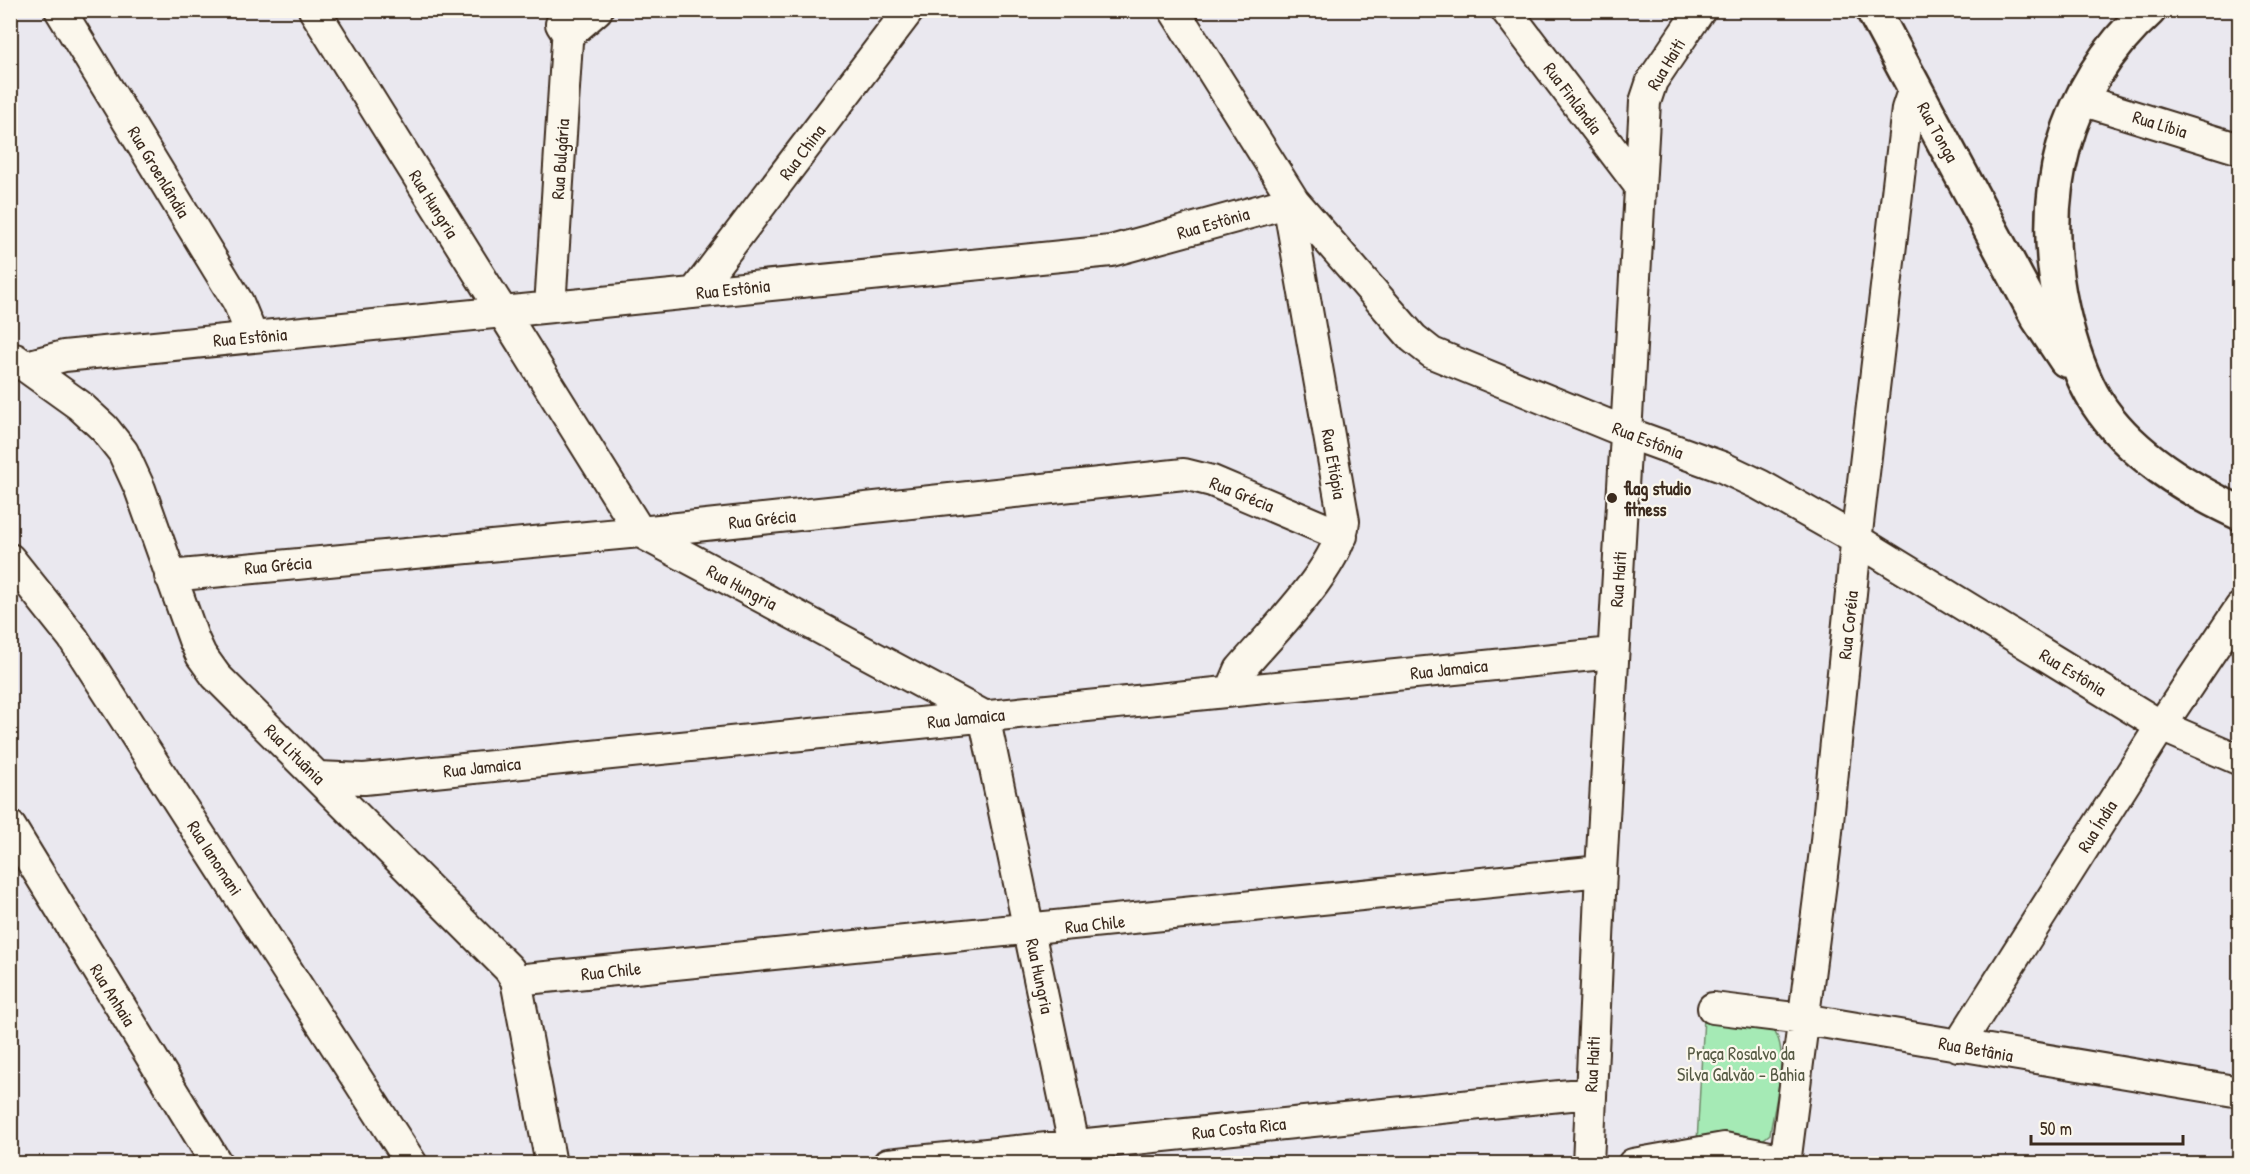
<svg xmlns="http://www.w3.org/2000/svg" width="2250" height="1174" font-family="'Patrick Hand',sans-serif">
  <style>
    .green { fill: #a5eab5; stroke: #708a6a; stroke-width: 1.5 }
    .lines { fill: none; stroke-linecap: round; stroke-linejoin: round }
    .minor-casing { stroke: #3b2a1e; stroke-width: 34 }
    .major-casing { stroke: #3b2a1e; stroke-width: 38 }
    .minor { stroke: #fbf7ec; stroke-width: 30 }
    .major { stroke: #fbf7ec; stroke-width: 33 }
    .poi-dot { fill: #3b2a1e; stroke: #fbf7ec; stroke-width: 2 }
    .labels { text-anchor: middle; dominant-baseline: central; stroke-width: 4.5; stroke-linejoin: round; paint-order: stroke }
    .street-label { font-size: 18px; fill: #3b2a1e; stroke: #fbf7ec }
    .poi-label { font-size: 18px; font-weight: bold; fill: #3b2a1e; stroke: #fbf7ec; text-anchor: start }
    .park-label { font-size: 18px; fill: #565a44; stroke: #fbf7ec }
  </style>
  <rect width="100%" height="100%" fill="#eae8ef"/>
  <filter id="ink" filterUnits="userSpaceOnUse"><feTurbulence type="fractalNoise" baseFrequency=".0167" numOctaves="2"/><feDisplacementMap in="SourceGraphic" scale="12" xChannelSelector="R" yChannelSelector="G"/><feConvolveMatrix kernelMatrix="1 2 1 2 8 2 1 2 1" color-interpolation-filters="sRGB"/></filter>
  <g filter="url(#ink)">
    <path class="green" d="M1704 1017C1722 1020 1753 1021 1769 1028 1794 1039 1773 1111 1770 1134L1760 1142H1697Z"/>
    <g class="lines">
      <g class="minor-casing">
        <path id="minor" d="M60 10 238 302 252 336
          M314 10 640 532 984 716 1078 1164
          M1174 10 1294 201
          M1506 10 1639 185
          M561 24 568 35 597 10
          M2081 100 2240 149
          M694 293 909 10
          M550 307 569 10
          M15 359 79 405 104 428 123 452 140 489 194 640 201 655 216 676 509 969 516 980 551 1164
          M27 366 64 356 1111 251 1294 201 1413 338 1432 353 1628 433 1722 467 1760 485 1857 540 2161 726 2240 760
          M10 559 73 638 412 1164
          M170 576 640 532 1184 474 1212 481 1342 536
          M1231 691 1240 670C1270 634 1340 567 1344 521L1288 202
          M318 777 364 779 1613 653
          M10 826 217 1164
          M516 980 1601 871
          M1713 1008 1803 1019 2240 1092
          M1958 1046 2161 726 2240 608
          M888 1164 1590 1093
          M1588 1164 1601 871 1645 102 1652 81 1700 10
          M1633 1164 1724 1148 1786 1160
          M1785 1164 1825 851 1858 524 1907 109 1914 88"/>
      </g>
      <g class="major-casing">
        <path id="major" d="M1873 10 2038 318 2066 360
          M2149 10C2062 89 2037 197 2062 309 2069 340 2080 376 2097 403 2130 454 2186 488 2240 513"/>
      </g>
      <use href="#minor" class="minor"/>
      <use href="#major" class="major"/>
    </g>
  </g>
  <circle class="poi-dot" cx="1612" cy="498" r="6"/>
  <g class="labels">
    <g class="street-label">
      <text transform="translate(1666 64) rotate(-59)">Rua Haiti</text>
      <text transform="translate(1573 98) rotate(53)">Rua Finlândia</text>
      <text transform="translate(2160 124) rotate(17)">Rua Líbia</text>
      <text transform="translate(1938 132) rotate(61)">Rua Tonga</text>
      <text transform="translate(802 152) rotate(-53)">Rua China</text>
      <text transform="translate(560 159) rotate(-86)">Rua Bulgária</text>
      <text transform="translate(159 172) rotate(59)">Rua Groenlândia</text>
      <text transform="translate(434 204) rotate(58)">Rua Hungria</text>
      <text transform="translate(1213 223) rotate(-16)">Rua Estônia</text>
      <text transform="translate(733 289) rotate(-6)">Rua Estônia</text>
      <text transform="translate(250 337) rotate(-5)">Rua Estônia</text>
      <text transform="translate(1648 440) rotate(21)">Rua Estônia</text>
      <text transform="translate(1334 464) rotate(80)">Rua Etiópia</text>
      <text transform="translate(1242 494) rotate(22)">Rua Grécia</text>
      <text transform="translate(762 519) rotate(-6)">Rua Grécia</text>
      <text transform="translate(278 565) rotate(-5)">Rua Grécia</text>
      <text transform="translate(1618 579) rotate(-86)">Rua Haiti</text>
      <text transform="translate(742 587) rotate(28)">Rua Hungria</text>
      <text transform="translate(1848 625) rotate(-84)">Rua Coréia</text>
      <text transform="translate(1449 669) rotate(-6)">Rua Jamaica</text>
      <text transform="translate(2073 672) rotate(31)">Rua Estônia</text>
      <text transform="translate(966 718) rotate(-6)">Rua Jamaica</text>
      <text transform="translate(295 754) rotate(45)">Rua Lituânia</text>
      <text transform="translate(482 767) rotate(-6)">Rua Jamaica</text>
      <text transform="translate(2097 826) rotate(-58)">Rua Índia</text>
      <text transform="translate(215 858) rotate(57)">Rua Ianomani</text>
      <text transform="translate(1095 924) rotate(-6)">Rua Chile</text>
      <text transform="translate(611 971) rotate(-6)">Rua Chile</text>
      <text transform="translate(1040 976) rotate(78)">Rua Hungria</text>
      <text transform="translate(113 995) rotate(58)">Rua Anhaia</text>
      <text transform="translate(1976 1049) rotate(10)">Rua Betânia</text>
      <text transform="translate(1592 1064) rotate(-87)">Rua Haiti</text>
      <text transform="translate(1239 1128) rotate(-6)">Rua Costa Rica</text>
    </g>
    <g class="poi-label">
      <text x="1624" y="488">flag studio<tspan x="1624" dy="21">fitness</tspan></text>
    </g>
    <g class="park-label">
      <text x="1741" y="1053">Praça Rosalvo da<tspan x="1741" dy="21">Silva Galvăo - Bahia</tspan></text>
    </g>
  </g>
  <rect width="2250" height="1174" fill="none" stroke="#fbf7ec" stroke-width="36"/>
  <rect x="18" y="18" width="2214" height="1138" fill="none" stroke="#3b2a1e" stroke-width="2" filter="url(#ink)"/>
  <path d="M2031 1135v9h152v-9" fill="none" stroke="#3b2a1e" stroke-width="3"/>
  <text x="2040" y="1135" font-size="18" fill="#3b2a1e" stroke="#fbf7ec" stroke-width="4.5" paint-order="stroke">50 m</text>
</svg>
